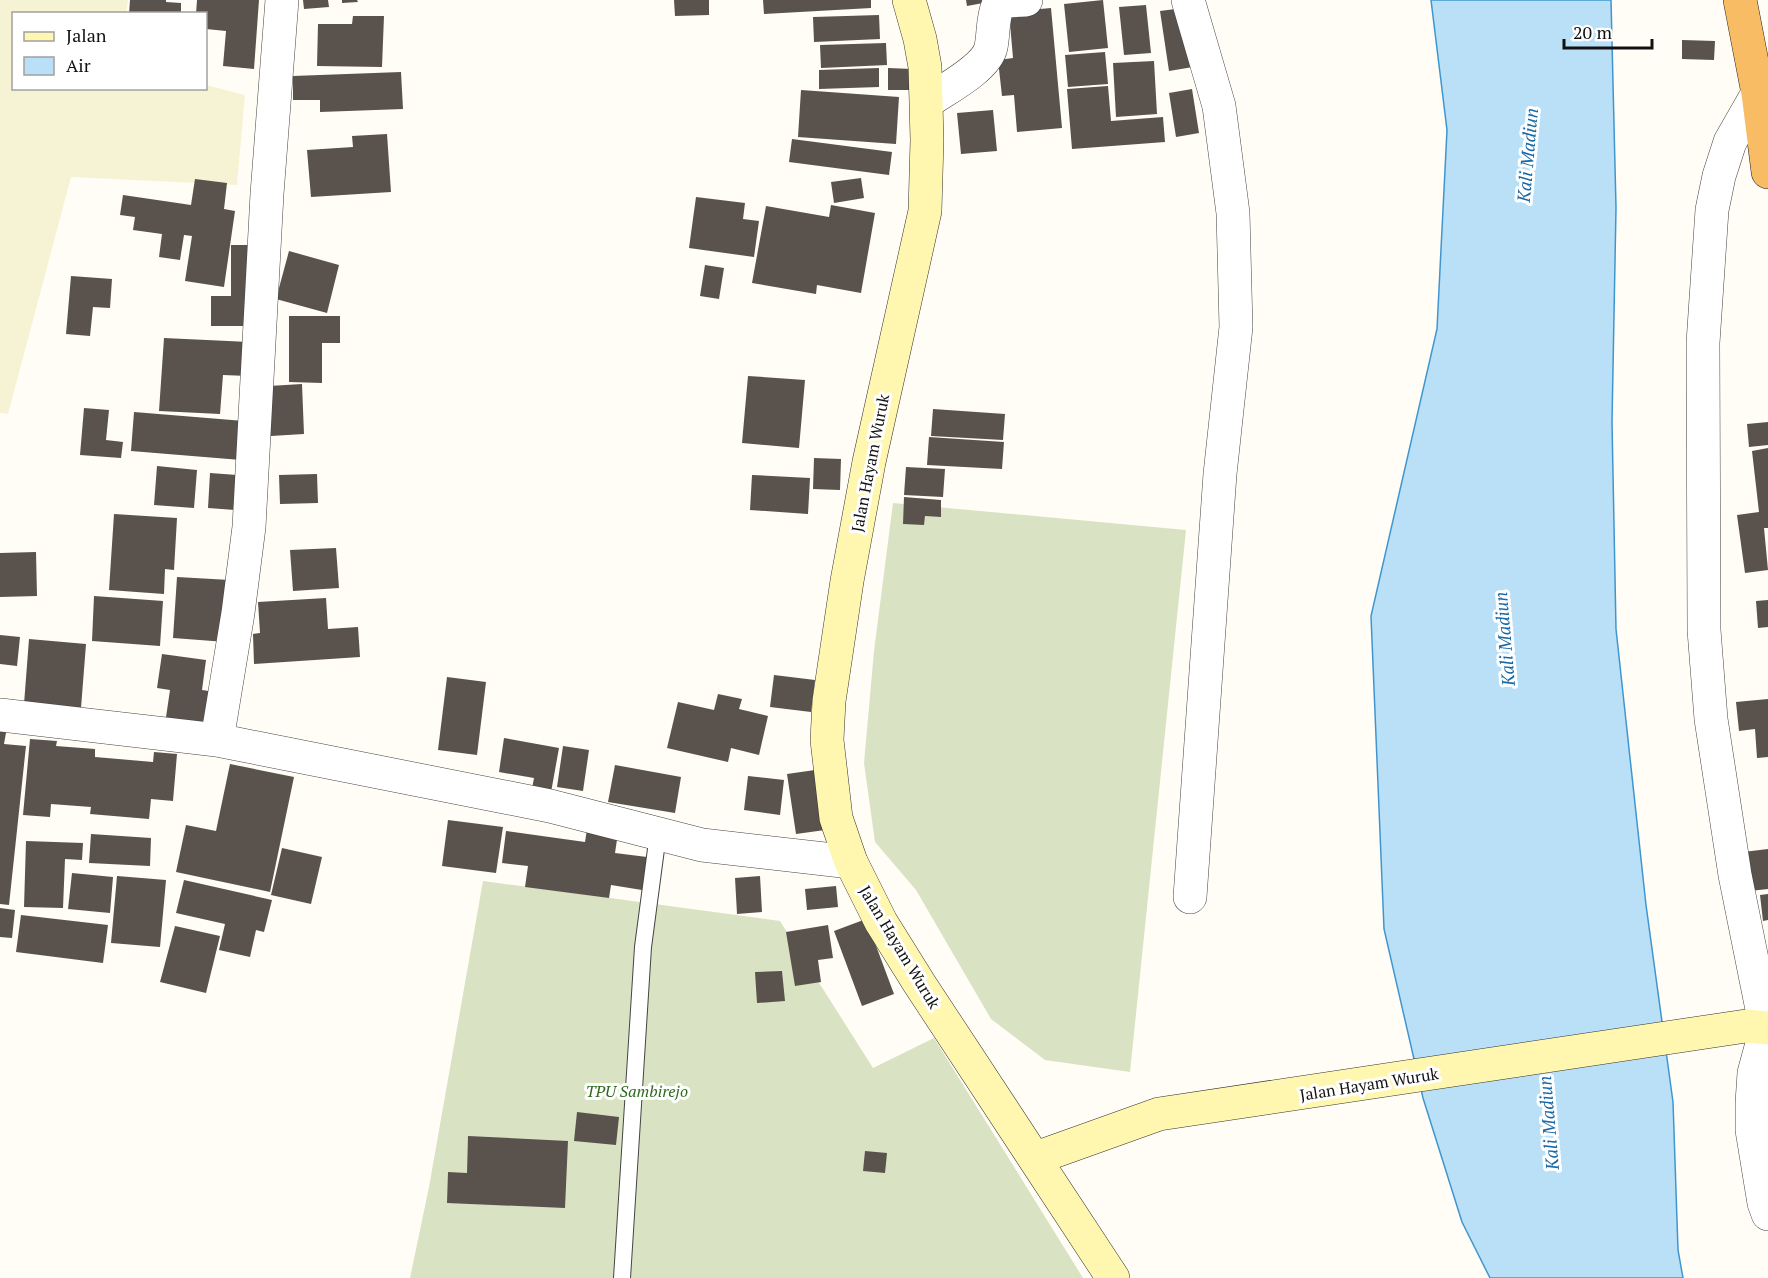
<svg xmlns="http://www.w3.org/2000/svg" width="1768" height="1278" font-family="'PT Serif',serif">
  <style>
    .farmland { fill: #f6f3d4 }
    .cemetery { fill: #d9e3c4 }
    .water { fill: #b9e0f7; stroke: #3f96cf; stroke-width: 1.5 }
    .building { fill: #5a524d }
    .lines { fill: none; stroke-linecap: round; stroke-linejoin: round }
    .service-casing { stroke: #444; stroke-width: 18 }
    .minor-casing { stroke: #444; stroke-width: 34 }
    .secondary-casing { stroke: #333; stroke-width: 34 }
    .trunk-casing { stroke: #222; stroke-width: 34 }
    .service { stroke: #fff; stroke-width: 16 }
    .minor { stroke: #fff; stroke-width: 33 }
    .secondary { stroke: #fff6b0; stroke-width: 33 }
    .trunk { stroke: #f7bc64; stroke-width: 33 }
    .labels { text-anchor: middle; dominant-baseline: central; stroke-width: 6; stroke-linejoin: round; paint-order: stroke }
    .street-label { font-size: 16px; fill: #111; stroke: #fff }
    .park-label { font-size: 16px; font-style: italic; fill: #2f6b1f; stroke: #fff }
    .water-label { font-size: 18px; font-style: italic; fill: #1768a6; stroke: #fff }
  </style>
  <rect width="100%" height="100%" fill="#fffdf5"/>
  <path class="farmland" d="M0 0H128L126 13 14 14V88H206V85L245 95 237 185 71 177 8 414 0 413Z"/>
  <path class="cemetery" d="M893 503 1186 530 1130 1072 1045 1060 991 1019 916 890 875 842 864 763 874 651Z
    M483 881 780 921 873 1068 934 1038 1083 1278H410L429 1187Z"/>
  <path class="water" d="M1431 0H1611L1616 208 1612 422 1616 629 1646 905 1673 1102 1678 1250 1683 1278H1490L1462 1222 1423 1098 1384 929 1371 616 1437 329 1447 130Z"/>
  <path class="building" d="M130 0H166V2L181 3V14H129Z
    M197 0H259L254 69 223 66 226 31 206 29V14H196Z
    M303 0H328L329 7 304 9Z
    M342 0H357L358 2 342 3Z
    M674 0H709V15L675 16Z
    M763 0H871V8L764 14Z
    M966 0H994V1L967 6Z
    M1103 0 1108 48 1069 52 1064 4Z
    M1146 5 1151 53 1124 55 1119 7Z
    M1051 8 1062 128 1017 132 1014 95 1002 96 998 60 1013 58 1009 12Z
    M1183 8 1193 67 1169 71 1160 11Z
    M879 15 880 39 814 42 813 17Z
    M353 16H384L382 67 317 66 318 24H352Z
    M1682 40 1715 41 1714 60 1682 59Z
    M886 43 887 65 821 68 820 45Z
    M1105 52 1108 84 1068 87 1065 55Z
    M1154 61 1157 114 1116 117 1113 63Z
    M879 68V87L819 89V70Z
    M888 68 913 69 912 90H888Z
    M401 72 403 109 320 112V100H293V76Z
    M1108 86 1111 121 1163 117 1165 142 1072 149 1067 89Z
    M1192 89 1199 133 1176 137 1169 93Z
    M801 90 899 97 896 144 798 137Z
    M993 110 997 151 961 154 957 113Z
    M387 134 391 192 311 197 307 150 353 147 352 136Z
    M792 139 892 152 889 175 789 162Z
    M861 178 864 198 834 203 831 182Z
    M195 179 227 183 224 209 235 211 224 287 185 281 192 236 184 235 180 260 159 257 162 234 133 230 135 217 120 215 123 195 191 205Z
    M696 197 745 203 743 219 759 221 754 257 689 248Z
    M831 205 875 213 861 293 817 285 816 294 752 283 766 206 829 217Z
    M231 245H260L259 326H211V296H231Z
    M289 251 339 265 327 313 276 299Z
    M705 265 724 268 719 299 700 296Z
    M71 276 112 279 110 308 93 307 90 336 66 334Z
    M289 316H340V343H322V383L289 382Z
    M164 338 249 342 248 376 223 375 220 414 159 411Z
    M748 376 805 380 799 448 742 443Z
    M302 384 304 434 271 436 269 386Z
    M84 408 109 410 106 440 123 442 121 458 80 455Z
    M933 409 1005 414 1003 440 931 436Z
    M134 412 244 421 241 460 131 451Z
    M1768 422V445L1749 447 1747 424Z
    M929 437 1004 442 1002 469 927 465Z
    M1768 448V528H1764L1768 570 1745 573 1737 515 1759 512 1752 451Z
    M814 458 841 459 840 490 813 489Z
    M157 466 197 470 194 508 154 505Z
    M906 467 945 469 943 497 904 495Z
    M210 473 237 475 235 510 208 508Z
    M317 474 318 503 280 504 279 475Z
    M752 475 810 478 808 514 750 510Z
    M904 497 941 500V517L925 516 924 525 903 524Z
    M114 514 177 518 174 570 165 569 164 594 109 590Z
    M336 548 339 588 293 591 290 550Z
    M36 552 37 596 0 597V553Z
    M177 577 230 580 226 642 173 638Z
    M94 596 163 601 160 646 92 641Z
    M326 598 328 629 358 627 360 657 254 664 253 634 260 633 258 602Z
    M1768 600V627L1758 628 1756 601Z
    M0 635 20 637 17 666 0 664Z
    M29 639 86 644 81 708 24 704Z
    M162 654 206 660 202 690 209 691 203 730 165 724 170 690 157 688Z
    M774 675 815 680 811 712 770 707Z
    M447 677 486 682 477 755 438 750Z
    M718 694 742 699 739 709 768 716 759 755 731 748 728 762 667 748 678 702 714 710Z
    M1768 699V757L1757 758 1755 729 1739 731 1736 702Z
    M0 726 7 727 4 744 26 746 9 905 0 904Z
    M504 738 559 748 550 798 531 794 534 778 499 772Z
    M30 739 57 741 56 746 95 749V757L153 762 154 752 177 754 173 801 151 799 149 819 90 814 91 807 51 804 50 817 23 815Z
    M563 746 589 750 583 791 557 787Z
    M230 764 294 777 270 892 176 872 186 825 216 831Z
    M615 765 681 777 675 813 608 802Z
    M815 770 825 830 796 834 787 774Z
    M748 776 784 780 780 815 744 810Z
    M448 820 503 827 496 873 442 866Z
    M587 829 618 833 615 853 647 857 642 890 611 885 609 898 525 887 528 866 502 863 506 831 585 842Z
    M91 834 151 838 150 866 89 863Z
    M26 841 83 843 82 860 65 859 63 908 24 907Z
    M282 848 322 857 311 904 271 895Z
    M1768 849V889L1740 892 1735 853Z
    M72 873 113 877 110 913 68 909Z
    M117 876 166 880 160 947 111 943Z
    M760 876 762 912 737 914 735 878Z
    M184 880 272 900 264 932 256 930 250 957 219 950 225 924 176 913Z
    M836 886 838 907 807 910 805 889Z
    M1768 894V920L1763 921 1760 895Z
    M0 908 15 910 12 938 0 937Z
    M21 915 108 925 103 963 16 952Z
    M866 919 894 994 862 1006 834 931Z
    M828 925 833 958 818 960 821 982 795 986 786 932Z
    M175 926 220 936 206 993 160 982Z
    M782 971 785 1001 757 1003 755 972Z
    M577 1112 619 1117 616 1145 574 1141Z
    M468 1136 568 1141 565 1208 447 1203 448 1172 467 1173Z
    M865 1151 887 1153 885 1173 863 1171Z"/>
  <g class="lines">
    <g class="service-casing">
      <path id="service" d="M622 1278 643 947 658 834"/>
    </g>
    <g class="minor-casing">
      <path id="minor" d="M1188 0 1219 106 1233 213 1236 327 1220 474 1190 897
        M1758 93 1730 142 1719 176 1712 210 1703 343 1704 630 1711 719 1735 875 1766 1029 1754 1073 1752 1103V1130L1764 1203 1768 1214
        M927 102C944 90 987 68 991 47 994 32 992 20 998 5L1008 1 1026 0
        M0 715 217 740 550 806 702 845 851 862
        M217 740 238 613 249 527 267 194 282 0"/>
    </g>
    <g class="secondary-casing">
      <path id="secondary" d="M909 0 920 39 925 67 927 140 925 211 869 462 847 581 829 701 827 740 836 818 851 862 881 922 919 983 1113 1278
        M1036 1158 1159 1114 1746 1026 1768 1028"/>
    </g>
    <g class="trunk-casing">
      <path id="trunk" d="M1740 0 1758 93 1768 172"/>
    </g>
    <use href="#service" class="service"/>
    <use href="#minor" class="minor"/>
    <use href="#secondary" class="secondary"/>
    <use href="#trunk" class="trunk"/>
  </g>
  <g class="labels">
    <g class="street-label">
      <text transform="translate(870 463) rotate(-79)">Jalan Hayam Wuruk</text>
      <text transform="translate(900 947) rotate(59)">Jalan Hayam Wuruk</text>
      <text transform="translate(1369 1084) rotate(-9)">Jalan Hayam Wuruk</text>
    </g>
    <g class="park-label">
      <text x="637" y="1091">TPU Sambirejo</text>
    </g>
    <g class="water-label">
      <text transform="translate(1527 155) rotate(-85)">Kali Madiun</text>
      <text transform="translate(1504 639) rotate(-95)">Kali Madiun</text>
      <text transform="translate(1548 1123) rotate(-95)">Kali Madiun</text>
    </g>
  </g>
  <rect x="12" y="12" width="195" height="78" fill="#ffffff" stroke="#a0a0a0" stroke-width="1.5"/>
  <rect x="24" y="32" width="30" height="9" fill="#fff6b0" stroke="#a0a0a0" stroke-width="1.5"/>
  <text x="66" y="42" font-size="18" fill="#111111">Jalan</text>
  <rect x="24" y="57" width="30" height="18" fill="#b9e0f7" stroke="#a0a0a0" stroke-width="1.5"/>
  <text x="66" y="72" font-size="18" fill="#111111">Air</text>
  <path d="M1564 39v9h88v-9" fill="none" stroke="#111111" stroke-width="3"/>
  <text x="1573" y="39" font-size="18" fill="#111111" stroke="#ffffff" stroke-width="4.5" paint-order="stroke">20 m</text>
</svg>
